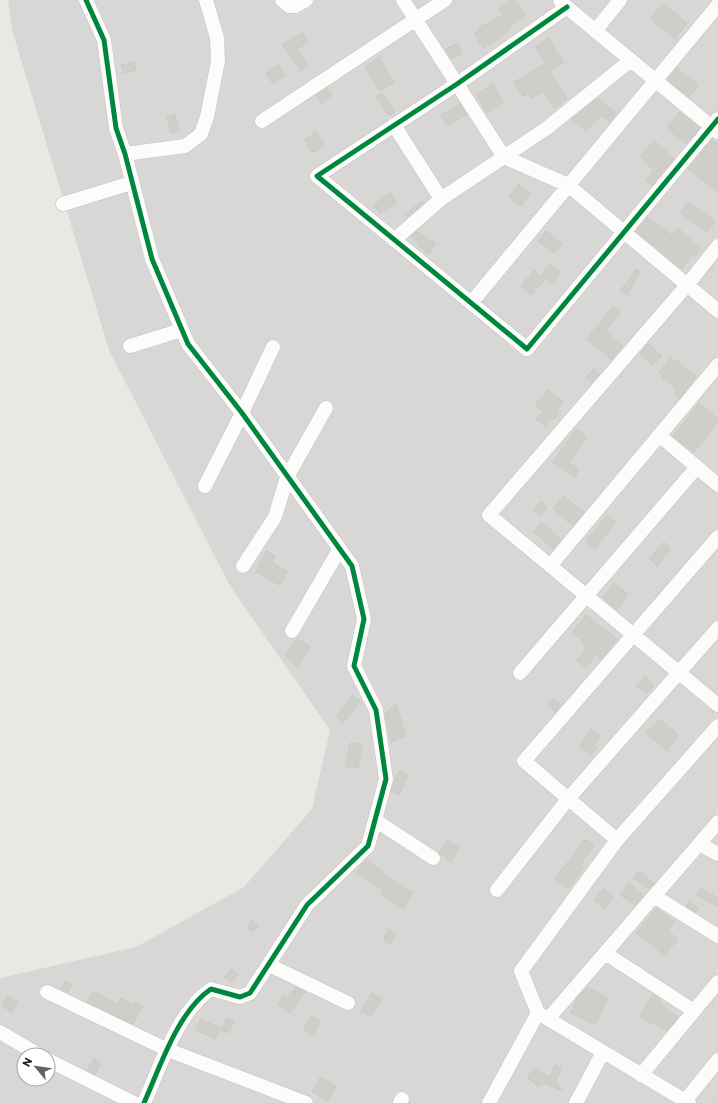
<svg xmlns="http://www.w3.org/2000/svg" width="718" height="1103" font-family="Commissioner,sans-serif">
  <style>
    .residential { fill: #d9d7d5; fill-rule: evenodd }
    .building { fill: #d0cecb; stroke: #cdc9c5 }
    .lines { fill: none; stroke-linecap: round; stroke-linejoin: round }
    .minor-casing { stroke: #c2c2c0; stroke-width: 15 }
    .minor { stroke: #fcfcfb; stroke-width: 14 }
    .cycleway-casing { stroke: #fff; stroke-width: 8 }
    .cycleway { stroke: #00873e; stroke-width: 5 }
  </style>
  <rect width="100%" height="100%" fill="#eae8e4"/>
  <path class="residential" d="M8 0H718V1103H0V978L136 947 244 887 312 809 330 730 230 586 109 350 12 30ZM24 1055H48V1079H24Z"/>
  <path class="building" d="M511 0H513L516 5 518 4 526 16 510 26 511 28 501 37 483 48 474 33 479 30 478 28 503 15 499 8Z
    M663 3 687 23 675 39 652 20V17Z
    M302 32 308 42 297 49 308 66 301 71 282 45Z
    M549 38 558 56 559 55 564 62 550 71 567 99 555 108 544 91 532 98 529 94 523 96 514 82 546 63 535 47Z
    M458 43 462 53 451 59 446 49Z
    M379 57 394 83 379 91 365 67Z
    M134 62 136 70 124 73 121 65Z
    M278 65 285 75 273 84 266 74Z
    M677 68 698 85 689 97 667 79Z
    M493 84 504 102 487 113 476 94Z
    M327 88 332 95 321 103 316 95Z
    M382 93 395 112 389 116 375 97Z
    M597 98 616 113 610 122 602 115 586 131 572 119Z
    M460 104 467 114 447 126 441 115Z
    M679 112 700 128 686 144 667 128Z
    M175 114 179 131 171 133 167 117Z
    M316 132 325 145 313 153 304 140Z
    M712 139 718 144V192L688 169Z
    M654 140 674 159 652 185 646 181 654 170 640 157Z
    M519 184 530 193 521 206 509 197Z
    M390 193 397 202 380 214 374 205Z
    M422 201 424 203 407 217 405 215Z
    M688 202 715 221 707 232 680 213Z
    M648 217 671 235 678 228 701 249 695 257 693 254 682 269 636 231Z
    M417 231 436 244 429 254 417 245 418 242 411 236Z
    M546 231 562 243 554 253 538 241Z
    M550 264 561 272 553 284 542 276 545 279 531 295 521 286 534 270 541 276Z
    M636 269 641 272 627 295 620 291Z
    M613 307 621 312 605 331 623 346 611 360 587 339Z
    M648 344 662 356 652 365 640 354Z
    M671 358 675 362 676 360 696 377 680 398 674 393 677 390 662 377 663 376 659 371Z
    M593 369 599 374 591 383 585 378Z
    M548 390 564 402 556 412 558 414 554 419 552 418 545 426 536 419 543 411 535 405Z
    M699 403 718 419V422L694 452 673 436Z
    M576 429 587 437 569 463 579 469 575 477 553 462Z
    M564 496 584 512 573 526 553 509Z
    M541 501 547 507 540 516 533 510Z
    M607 515 616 522 595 549 586 541Z
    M542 522 561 540 553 549 534 532Z
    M664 542 671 549 657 566 649 559Z
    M266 551 275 556 272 562 287 572 279 585 256 572Z
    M614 583 628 594 617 610 603 598Z
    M586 615 617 639 601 659 596 655 586 668 577 660 587 647 581 643 583 641 572 633Z
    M297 639 310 646 297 668 285 656Z
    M645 676 654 685 646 694 636 686Z
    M352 695 360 701 343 723 336 717Z
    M554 699 561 705 555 712 548 705Z
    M396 704 406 736 391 742 385 713Z
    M660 719 678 735 667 751 646 733Z
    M592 729 601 736 594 745 597 748 591 755 579 746Z
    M350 743 362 744 358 768 346 766Z
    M399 771 408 775 399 795 391 791Z
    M585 839 594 845 580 865 583 868 568 889 555 879Z
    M447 840 459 848 451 862 439 853Z
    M367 859 386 875 413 893 403 909 381 894 383 891 357 872Z
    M638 871 654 883 649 888 633 878Z
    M629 883 643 895 635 905 620 895Z
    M603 888 614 896 605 909 594 900Z
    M701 888 718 898V907L697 895Z
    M688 902 698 908 696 912 686 906Z
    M657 908 675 922 668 931 678 939 665 955 636 933Z
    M252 920 259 925 253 932 247 927Z
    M389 929 396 934 390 944 383 940Z
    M231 969 238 974 232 983 224 977Z
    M65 981 72 985 68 992 61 988Z
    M296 987 306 992 290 1013 278 1005 283 996 287 998Z
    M587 987 608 998 595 1025 571 1013 577 998Z
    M93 991 118 1005 121 998 134 1005 135 1002 143 1006 133 1024 87 1002Z
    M372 993 382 999 371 1017 361 1011Z
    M653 994 661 1000 659 1003 678 1017 667 1031 652 1021 651 1024 639 1016Z
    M8 996 18 1002 12 1012 2 1006Z
    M311 1016 321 1022 312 1035 303 1029Z
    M227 1018 234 1022 228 1033 221 1030Z
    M201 1019 220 1028 215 1039 196 1030Z
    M94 1059 101 1063 95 1074 87 1070Z
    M555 1065 561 1068 556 1083 562 1088 561 1090 543 1083 539 1087 527 1078 535 1067 550 1078Z
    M320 1077 336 1086 328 1101 312 1092Z"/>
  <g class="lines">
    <g class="minor-casing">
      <path id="minor" d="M86 0 104 40 116 128 125 154 152 259 188 344 242 413 352 566 364 619 354 666 376 710 386 779 368 846 307 905 250 993 240 997 211 989C178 1011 160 1067 144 1103
        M282 0 289 6H295L306 0
        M403 0 504 157 568 185 718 311
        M560 0 563 4 718 132
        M567 7 457 84 317 176 527 349 718 119
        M595 31 620 0
        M262 121 445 0
        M394 125 441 199
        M125 154 185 146 201 134 207 117 218 61 217 38 206 0
        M63 204 131 183
        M394 240 441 199 547 128 631 60
        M718 246 688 284 489 515 718 705
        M471 303 718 5
        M130 346 182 330
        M659 435 718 485
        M205 486 242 413 273 347
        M243 566 275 517 287 477 326 408
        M550 566 718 365
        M292 631 339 550
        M520 673 697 467
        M375 820 433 858
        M617 840 524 761 718 537
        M699 844 718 854
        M497 890 568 799 718 628
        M654 896 718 936
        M605 953 694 1011
        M269 965 348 1003
        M47 992 168 1050 306 1103
        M548 1019 718 822
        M0 1032 39 1055
        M48 1060 134 1103
        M641 1075 718 982
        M685 1101 718 1060
        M400 1103 402 1099
        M489 1103 538 1013
        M576 1103 603 1052
        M689 1103 538 1013 521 971 617 840 718 726"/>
    </g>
    <use href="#minor" class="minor"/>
    <g class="cycleway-casing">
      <path id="cycleway" d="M86 0 104 40 116 128 125 154 152 259 188 344 242 413 352 566 364 619 354 666 376 710 386 779 368 846 307 905 250 993 240 997 211 989C178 1011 160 1067 144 1103
        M567 7 457 84 317 176 527 349 718 119"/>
    </g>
    <use href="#cycleway" class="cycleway"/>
  </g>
  <g transform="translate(36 1067) rotate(299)"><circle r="19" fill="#ffffff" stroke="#a4a4a4"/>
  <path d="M0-3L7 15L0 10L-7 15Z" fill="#636361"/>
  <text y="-6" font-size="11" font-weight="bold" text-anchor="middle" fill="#1b1b1b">N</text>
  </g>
</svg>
